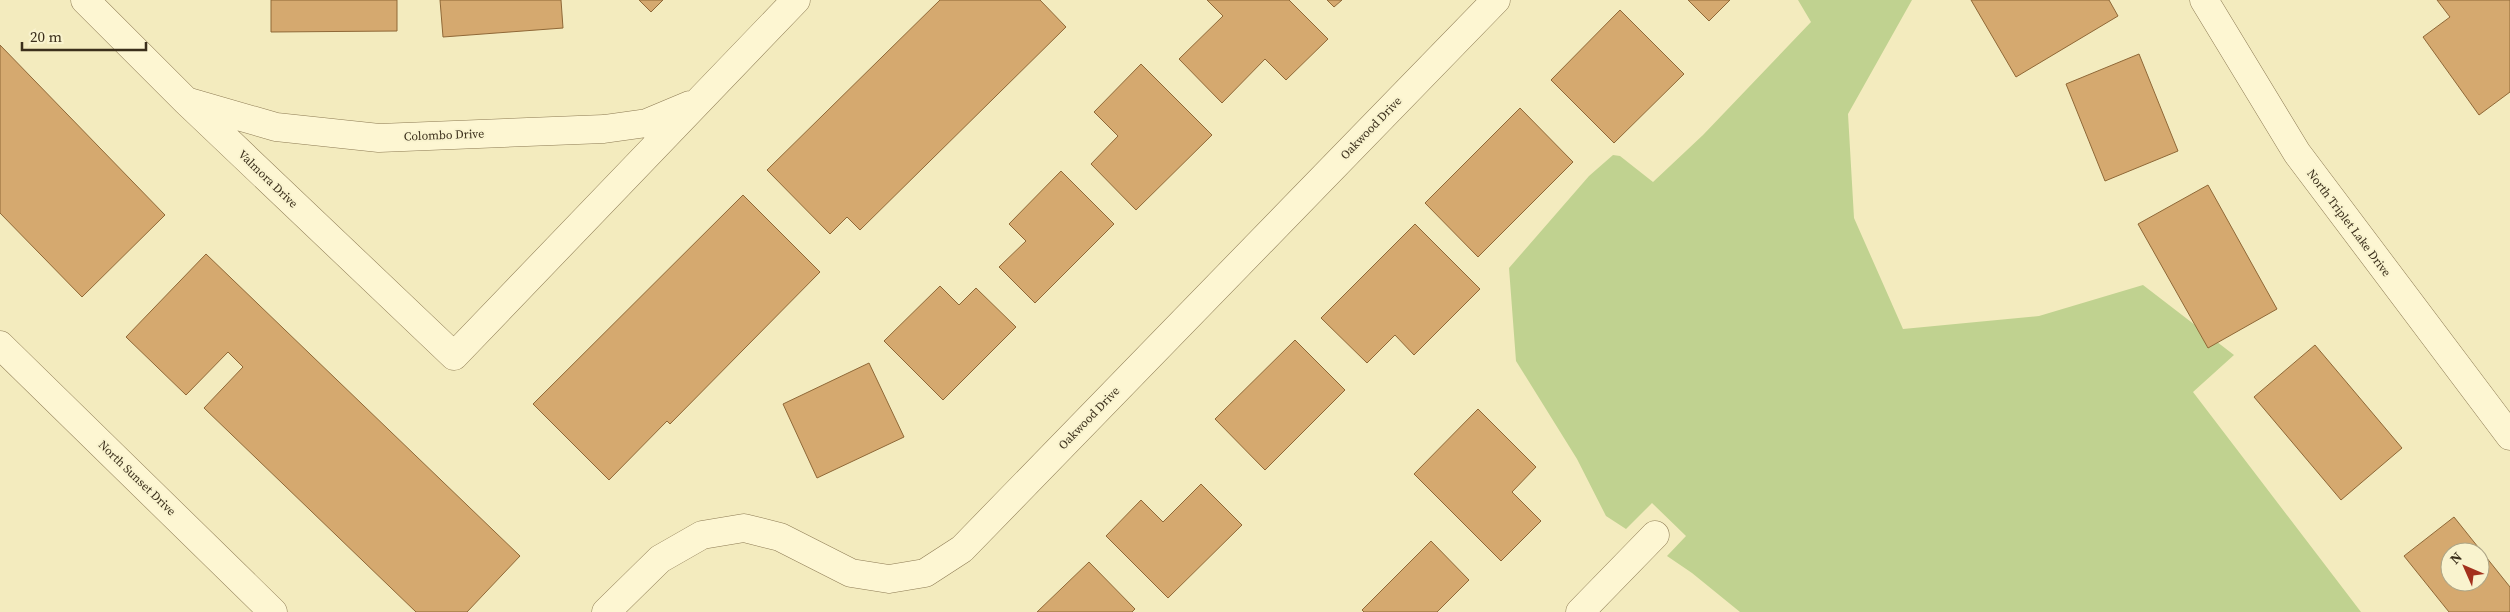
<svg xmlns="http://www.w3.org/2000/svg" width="2510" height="612" font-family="'Source Serif 4',serif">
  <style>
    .green { fill: #c0d290 }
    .building { fill: #d5a96f; stroke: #8f6837; fill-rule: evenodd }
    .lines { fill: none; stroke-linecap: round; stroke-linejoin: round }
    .minor-casing { stroke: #8d7b54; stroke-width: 29 }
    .tertiary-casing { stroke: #8d7b54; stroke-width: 29 }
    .minor { stroke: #fdf6d2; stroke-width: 28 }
    .tertiary { stroke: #fdf6d2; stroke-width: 28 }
    .labels { text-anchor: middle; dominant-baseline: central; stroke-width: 4; stroke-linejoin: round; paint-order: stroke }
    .street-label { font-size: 12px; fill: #3b2f1b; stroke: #f9f3ce }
  </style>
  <rect width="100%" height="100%" fill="#f3ebbe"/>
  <path class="green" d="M1798 0H1912L1848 114 1854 218 1903 329 2039 316 2143 285 2234 355 2193 392 2361 612H1740L1692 573 1667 556 1686 536 1652 503 1626 529 1606 516 1577 459 1516 361 1509 268 1589 176 1613 155 1620 156 1653 182 1703 135 1811 22Z"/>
  <path class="building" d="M271 0H397V31L271 32Z
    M440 0H561L563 28 443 37Z
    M639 0H663L651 12Z
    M940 0H1040L1066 27 860 230 847 217 830 234 767 170Z
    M1207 0H1289L1328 39 1286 80 1265 59 1222 103 1179 59 1223 16Z
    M1327 0H1342L1334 7Z
    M1688 0H1730L1709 21Z
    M1971 0H2109L2118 16 2016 77Z
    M2437 0H2510V92L2479 115 2423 37 2450 17Z
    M1620 10 1684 74 1614 143 1551 80Z
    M0 45 165 215 82 297 0 213Z
    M2139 54 2178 151 2105 181 2066 84Z
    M1141 64 1212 135 1136 210 1091 164 1118 136 1094 112Z
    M1520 108 1573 162 1478 257 1425 203Z
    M1061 171 1114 224 1035 303 999 267 1026 241 1009 224Z
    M2208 185 2277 309 2208 348 2138 224Z
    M743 195 820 272 670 424 667 421 609 480 533 404Z
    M1415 224 1480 289 1414 355 1395 335 1367 363 1321 318Z
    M206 254 520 556 467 612H416L204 408 243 367 228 352 186 395 126 337Z
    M940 286 959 305 976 288 1016 327 943 400 884 341Z
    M1295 340 1345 390 1265 470 1215 419Z
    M2315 345 2402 448 2341 500 2254 397Z
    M869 363 904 437 817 478 783 404Z
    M1478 409 1536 467 1512 492 1541 521 1501 561 1414 474Z
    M1201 484 1242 525 1168 598 1106 536 1141 500 1163 522Z
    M2454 517 2510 587V612H2449L2404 556ZM2450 552H2480V582H2450Z
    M1431 541 1469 580 1437 612H1364L1362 610Z
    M1089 562 1135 609 1132 612H1037Z"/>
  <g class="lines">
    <g class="minor-casing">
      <path id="minor" d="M85 0 186 101 454 356 796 0
        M189 102 276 127 379 138 604 129 647 123 690 105
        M606 612 660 559 702 535 744 528 780 537 851 573 889 579 925 573 962 549 1496 0
        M1580 612 1655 535"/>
    </g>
    <g class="tertiary-casing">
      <path id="tertiary" d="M2204 0 2297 153 2510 436
        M0 345 273 612"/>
    </g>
    <use href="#minor" class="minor"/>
    <use href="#tertiary" class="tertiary"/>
  </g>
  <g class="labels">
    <g class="street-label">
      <text transform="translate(1371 128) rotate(-46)">Oakwood Drive</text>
      <text transform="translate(444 135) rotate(-2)">Colombo Drive</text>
      <text transform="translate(268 179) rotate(44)">Valmora Drive</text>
      <text transform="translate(2349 223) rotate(53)">North Triplet Lake Drive</text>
      <text transform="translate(1089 418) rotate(-46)">Oakwood Drive</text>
      <text transform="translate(137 478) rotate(44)">North Sunset Drive</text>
    </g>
  </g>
  <g transform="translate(2465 567) rotate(315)"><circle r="24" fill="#f9f3ce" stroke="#ada586"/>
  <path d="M0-4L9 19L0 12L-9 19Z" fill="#a3311d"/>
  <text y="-8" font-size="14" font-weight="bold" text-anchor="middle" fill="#3b2f1b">N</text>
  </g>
  <path d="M22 42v8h124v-8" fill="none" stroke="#3b2f1b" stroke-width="2.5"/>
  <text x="30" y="42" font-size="15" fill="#3b2f1b" stroke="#f9f3ce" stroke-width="4" paint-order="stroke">20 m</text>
</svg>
